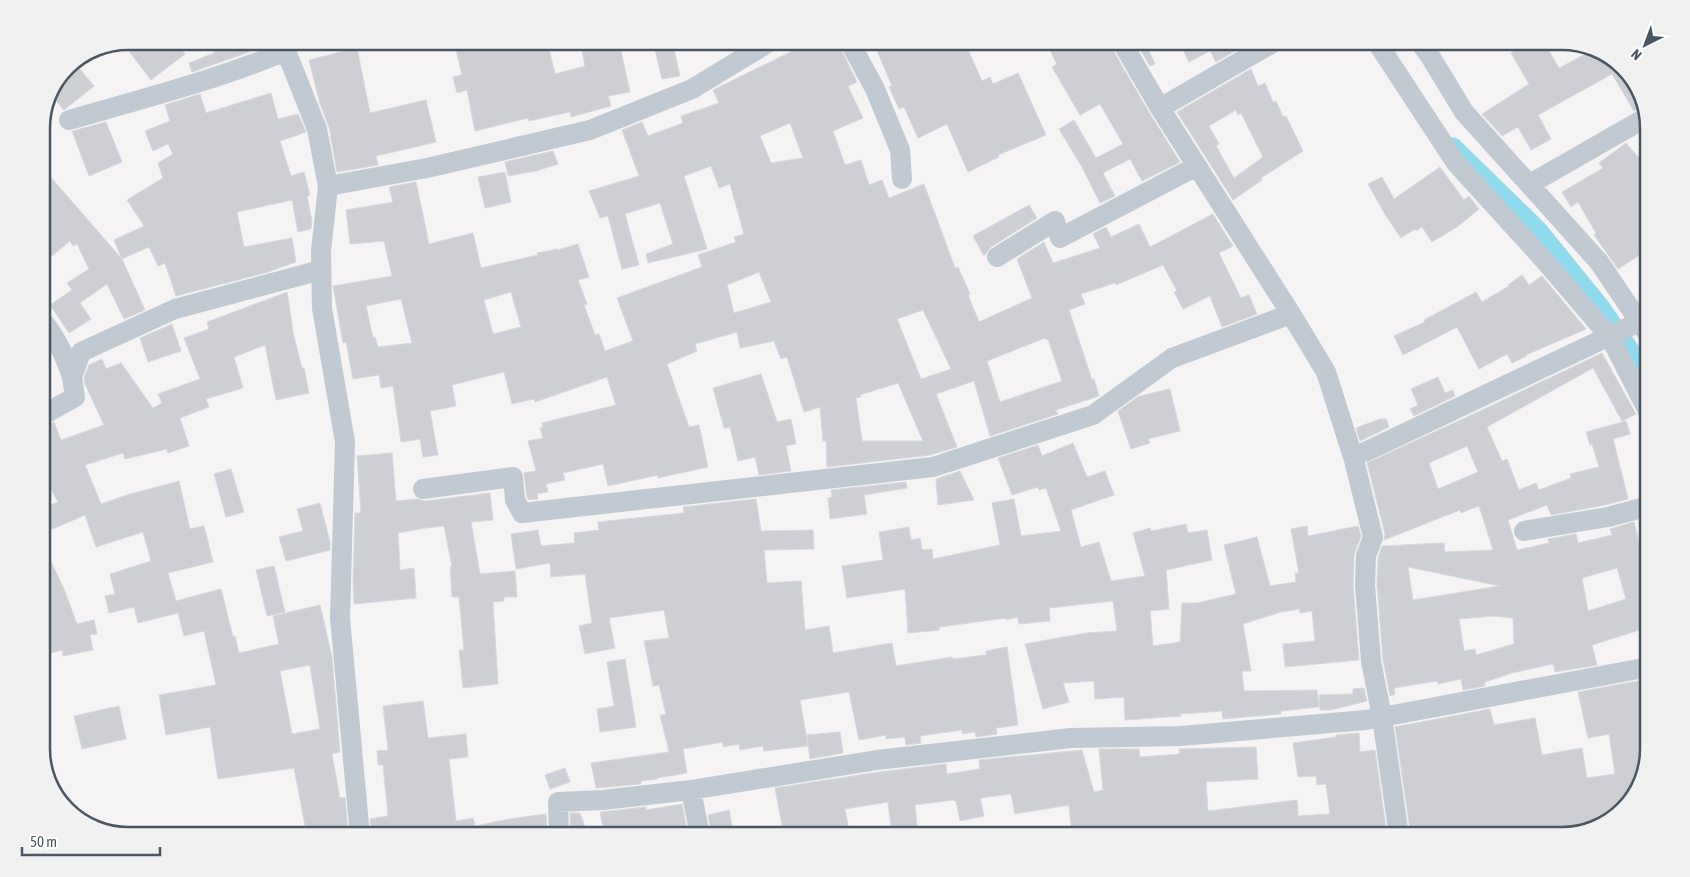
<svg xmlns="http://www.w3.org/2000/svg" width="1690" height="877" font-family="'Asap Condensed',sans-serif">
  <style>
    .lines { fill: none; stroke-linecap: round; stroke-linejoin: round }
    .canal { stroke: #90daee; stroke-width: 19 }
    .building { fill: #cdcfd5; stroke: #d7d9de; fill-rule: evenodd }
    .minor { stroke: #c1cad2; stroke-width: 20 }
    .rim { fill: none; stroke: #4a5661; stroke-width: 2.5 }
  </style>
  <rect width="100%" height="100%" fill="#f5f3f3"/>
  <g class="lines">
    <path class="canal" d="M1453 147 1538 230 1602 309 1649 378"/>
  </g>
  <path class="building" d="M128 41H175L185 54 151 80 122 42Z
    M209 41H267L269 45 192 72 189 63 214 53Z
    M454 41H547L555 74 585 66 580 41H611L612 48 620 47 630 92 608 96 611 106 571 117 570 112 529 121 528 118 475 131 467 90 457 93 453 77 462 75Z
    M653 41H672L680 76 662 79Z
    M813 41H837L857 82 848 86 863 118 833 131 845 165 861 160 869 185 882 180 889 198 924 184 955 268 958 267 970 294 968 295 979 322 1032 298 1017 259 1044 242 1053 263 1100 248 1093 234 1106 227 1111 237 1139 224 1150 247 1213 214 1233 246 1219 253 1241 298 1249 295 1257 314 1222 327 1210 296 1183 309 1174 292 1177 291 1163 265 1116 285 1115 283 1081 294 1085 304 1069 310 1092 380 1094 379 1099 396 1056 410 1058 414 990 436 974 381 936 394 957 447 930 455 827 467 826 441H823L820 407 804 412 787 357 781 359 774 341 740 348 737 332 695 344 697 351 667 364 689 427 699 425 708 467 658 478V475L608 486 603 464 563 473 565 480 546 484 548 492 537 494 538 499 529 500 527 497 524 473 536 471 528 441 543 438 540 428 543 427 542 423 616 405 607 377 535 402 534 399 512 404 504 372 452 385 456 406 430 411 438 455 423 457 420 439 401 442 393 386 381 388 379 375 353 379 346 342 343 343 333 286 392 276 384 241 350 244 346 210 393 202 389 187 416 182 429 244 473 233 481 268 538 255 537 253 557 249 558 250 578 244 589 277 578 280 587 304 584 305 595 335 599 334 605 351 633 341 617 298 702 267 698 255 736 242 734 237 744 234 730 184 719 188 711 166 684 176 707 249 648 263 646 254 673 244 660 203 625 214 639 265 622 269 608 216 600 218 589 191 639 176 622 130 642 122 648 136 683 123 681 116 719 103 713 90ZM790 123 803 158 771 163 760 136ZM759 272 771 302 734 313 727 285ZM511 292 521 327 493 334 484 300ZM401 299 412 343 378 347 375 337 373 338 366 306ZM923 310 951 369 921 379 897 319ZM1045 338 1046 340 1048 339 1062 381 1000 402 987 361ZM898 383 923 441H862L856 398 861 397 860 395Z
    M873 41H964L982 81 990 77 993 84 1018 73 1046 135 998 155 999 157 968 172 947 124 918 138 904 107 899 109 889 87 892 86Z
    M1045 41H1109L1111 47 1150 114 1180 162 1142 181 1130 159 1103 173 1115 196 1100 203 1082 167 1059 129 1074 120 1096 158 1123 144 1100 104 1080 115 1052 67 1057 64Z
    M1135 41H1144L1155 64 1150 66Z
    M1179 41H1252L1216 62 1210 51 1189 62Z
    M1531 41H1543L1559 68 1595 49 1601 50 1634 80 1643 106 1634 111 1612 74 1538 115 1551 139 1531 150 1518 127 1502 136 1482 114 1529 84 1511 53Z
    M357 48 370 113 426 100 436 142 376 156 378 165 337 172 329 127 320 104 309 60Z
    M74 62 94 86 64 110 53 97 67 66Z
    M1251 69 1258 86 1265 83 1273 102 1276 101 1283 117 1286 116 1303 151 1261 178 1262 180 1233 200 1177 112ZM1236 110 1238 115 1241 113 1263 157 1234 178 1216 146 1219 144 1209 126Z
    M271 93 278 119 298 114 306 132 280 141 291 176 304 172 310 195 307 196 312 221 311 229 298 232 292 200 237 212 244 247 292 238 296 262 268 272 176 296 165 263 158 266 149 247 122 259 145 310 124 319 107 284 80 303 91 319 69 333 50 305 72 290 67 283 89 269 77 244 73 246 70 241 41 265V166L122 259 114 240 144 226 127 200 163 178 158 163 173 154 168 144 153 151 145 131 170 121 165 105 200 94 206 113Z
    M106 122 122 162 89 176 72 131Z
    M1626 143 1638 157 1649 150V249L1618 269 1594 235 1596 233 1578 202 1571 207 1562 192 1603 168 1599 163Z
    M553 151 558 164 536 171 508 176 505 162Z
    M1440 167 1464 200 1469 196 1479 209 1457 227 1432 242 1422 227 1416 231 1415 229 1401 238 1386 216 1368 184 1382 177 1394 199Z
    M505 172 511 202 485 208 478 177Z
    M1029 205 1037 218 991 247 984 256 973 236Z
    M1522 275 1529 285 1542 276 1586 329 1526 355 1527 356 1512 363 1507 354 1479 369 1457 327 1403 355 1394 336 1425 322 1424 320 1476 292 1482 302 1509 286 1508 285Z
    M287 292 294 337 302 368H304L309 393 276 400 265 345 234 357 243 388 206 399 209 407 180 418 189 446 168 453 167 449 125 459 123 453 85 465 101 504 127 495 179 481 190 529 204 526 213 562 168 573 176 601 221 589 233 637 235 636 239 653 279 644 273 616 320 605 332 657 340 752 332 754 340 798 345 797 348 836H307L294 768 218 779 210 727 166 735 159 695 216 685 204 631 184 636 178 613 138 623 134 607 109 613 105 596 115 594 110 574 151 561 143 532 96 547 85 515 41 534V509L58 502 41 471V428L54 422 61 440 104 425 85 384 84 378 89 365 102 359 106 369 121 363 153 408 162 403 158 394 200 379 184 338 209 329 207 322ZM310 665 320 729 292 734 280 671Z
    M172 324 181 351 148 362 140 338Z
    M1602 353 1636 414 1622 421 1593 368 1487 427 1502 461 1507 459 1519 490 1536 483 1539 490 1571 478 1570 474 1599 467 1592 444 1590 445 1586 432 1626 421 1630 434 1613 439 1628 499 1605 505 1551 515 1547 505 1508 520 1517 550 1549 543 1548 539 1576 534 1578 543 1612 535 1610 529 1634 522 1645 568 1649 567V627L1592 645 1597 665 1555 672 1553 664 1512 673 1485 682V686L1463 690 1461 679 1438 684 1437 681 1394 688 1395 694 1390 696 1383 659 1377 585 1378 558 1382 546 1444 543 1445 552 1493 550 1479 506 1461 513 1460 510 1384 540 1385 534 1367 463 1480 411ZM1467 446 1478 472 1438 489 1429 463ZM1408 567 1500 586 1413 600ZM1617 568 1626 599 1588 611 1582 578ZM1493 616 1513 618 1514 644 1476 655 1475 649 1464 651 1459 619Z
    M761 374 777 422 791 419 796 444 786 446 791 471 759 475 755 457 738 461 730 427 724 428 713 388Z
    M1438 377 1445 393 1453 390 1455 396 1414 416 1410 409 1418 405 1411 389Z
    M1170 389 1180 431 1148 439 1150 443 1131 449 1118 411 1139 396Z
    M1380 419H1386L1389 427 1360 441 1356 428Z
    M1073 443 1087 477 1105 471 1114 495 1071 510 1081 547 1099 542 1111 581 1145 576 1133 533 1150 528 1151 531 1186 524 1188 533 1207 530 1212 560 1166 570 1169 609 1150 611 1153 646 1180 642 1182 603H1197L1236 594 1224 545 1257 537 1270 586 1296 582 1295 573H1299L1291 529 1307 526 1308 536 1358 526 1361 536 1354 555 1353 585 1359 660 1285 667 1283 644 1315 641 1312 611 1300 613V609L1281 612 1243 624 1251 671H1242L1244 691 1317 690 1319 707 1281 711V714L1223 719 1222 711 1180 714 1181 716 1125 720 1124 697 1095 699 1094 681 1063 683 1069 702 1043 709 1025 644 1086 633 1117 631 1113 601 1049 608 1050 621 1019 624 1017 617 1006 620V618L939 627V630L908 633 905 589 847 598 842 566 883 560 879 532 909 527 911 540 920 538 922 550 932 549 933 559 1000 545 992 503 1014 499 1021 536 1061 531 1046 488 1039 490 1038 487 1012 495 998 458 1038 445 1042 456Z
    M392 453 396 501 417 499 425 501 490 493 493 520 471 522 480 574 515 571 517 597H504V601L493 602 498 684 463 688 459 650H464L459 597H452L450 567H452L444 526 425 528 398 533 400 570 414 568 416 598 354 604 353 582 355 513H361L357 456Z
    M231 469 244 512 226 517 214 474Z
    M960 471 974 500 938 505 936 479Z
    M906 482 907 488 864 495 867 514 830 519 828 498 832 497 831 490Z
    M756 499 761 531 813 530 814 549 764 550 767 583 801 581 805 630 829 626 833 653 892 643 896 666 952 657 953 659 986 655V651L1007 647 1018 725 996 728 997 734 976 737 975 732 962 734V730L920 736 921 743 906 745 905 737 886 739V735L859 740 849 692 800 700 808 746 764 751 763 746 740 750 739 744 723 747V742L683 749 687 773 657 778V779L641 781V784L596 788 591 763 669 752 660 715 666 714 659 685 653 686 644 641 669 638 664 610 609 618 615 648 585 654 579 626 592 623 585 574 551 577 550 563 516 569 511 534 538 530 541 546 575 543 574 533 599 530 598 522 684 513 683 507Z
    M320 503 330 542V550L286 561 279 537 303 531 297 509Z
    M41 541 64 589 77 624 94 620 97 634 90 635 93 650 63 656 62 650 41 656Z
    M274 566 285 612 267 616 256 570Z
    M625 659 636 727 600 732 597 709 614 706 607 662Z
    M1649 679V749L1644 750 1646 762 1640 788 1610 821 1563 836 1561 831 1531 836H1411L1395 727 1490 709 1494 725 1535 718 1542 755 1582 748 1587 778 1615 774 1609 734 1588 738 1578 692Z
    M1364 688 1367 701 1331 710H1320L1319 695 1353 694V689Z
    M423 701 428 738 466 734 468 757 449 759 456 821 473 818 475 826 509 819 546 814 547 836H372L370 819 388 816 383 765H378L377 751 388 750 383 706Z
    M119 706 126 739 82 749 74 716Z
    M840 732 843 753 810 759 807 735Z
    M1359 733 1360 752 1375 750 1387 836H1200L1199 828 1161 831V836H1072L1069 805 1015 814 1011 794 980 798 984 816 960 821 956 801H954L953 800 915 805 918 836H892L888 802 845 809 850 836H784L775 788 879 772 946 764 947 774 980 769 979 760 1082 750 1094 792 1103 790 1099 749H1139L1140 757 1180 754 1179 749 1256 747 1258 779 1206 782 1208 811 1297 800 1298 816 1330 814 1326 784 1317 785 1316 776 1298 777 1293 743 1336 737V735Z
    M565 768 570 782 550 789 545 775Z
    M682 804 688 836H605L600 812 646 807V810Z
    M729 810 734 836H712L708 815Z
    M570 813H580L588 836H571Z"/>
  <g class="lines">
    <path class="minor" d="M280 41 286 51 317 129 328 186 321 251 322 308 345 442 340 618 360 836
      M849 41 875 89 900 150 902 179
      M1121 41 1160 108 1291 314 1326 372 1354 460 1373 537 1366 556 1365 585 1371 661 1382 717 1399 836
      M1376 41 1456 163 1546 262 1610 337 1649 413
      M1419 41 1430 56 1464 112 1599 262 1649 336
      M1160 108 1276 41
      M69 120C142 99 216 80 286 51
      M1530 184 1647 117
      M328 186 427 168 590 130 692 89 771 41
      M997 257 1055 221 1060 238 1197 166
      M41 319C56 336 65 356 72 377
      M41 416 75 397 72 377 81 352 175 309 321 270
      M1365 452 1639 322
      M423 489 513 477 515 500 522 513 933 467 1093 415 1172 358 1291 314
      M1524 531 1608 517 1649 506
      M691 790 700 836
      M559 836 558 802 603 800 691 790 877 760 1071 738 1181 736 1366 720 1649 667"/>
  </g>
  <path d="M0 0H1690V877H0ZM128 50H1562A78 78 0 0 1 1640 128V749A78 78 0 0 1 1562 827H128A78 78 0 0 1 50 749V128A78 78 0 0 1 128 50Z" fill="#f1f1f2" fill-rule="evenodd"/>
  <path class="rim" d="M128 50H1562A78 78 0 0 1 1640 128V749A78 78 0 0 1 1562 827H128A78 78 0 0 1 50 749V128A78 78 0 0 1 128 50Z"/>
  <g transform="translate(1645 45) rotate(222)" stroke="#ffffff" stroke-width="4" paint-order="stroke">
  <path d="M0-4L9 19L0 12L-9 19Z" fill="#4a5661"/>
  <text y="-8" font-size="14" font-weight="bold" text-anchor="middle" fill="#4a5661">N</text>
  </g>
  <path d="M22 847v8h138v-8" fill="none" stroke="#4a5661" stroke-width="2.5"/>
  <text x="30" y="847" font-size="15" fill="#4a5661" stroke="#ffffff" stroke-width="4" paint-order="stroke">50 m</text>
</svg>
